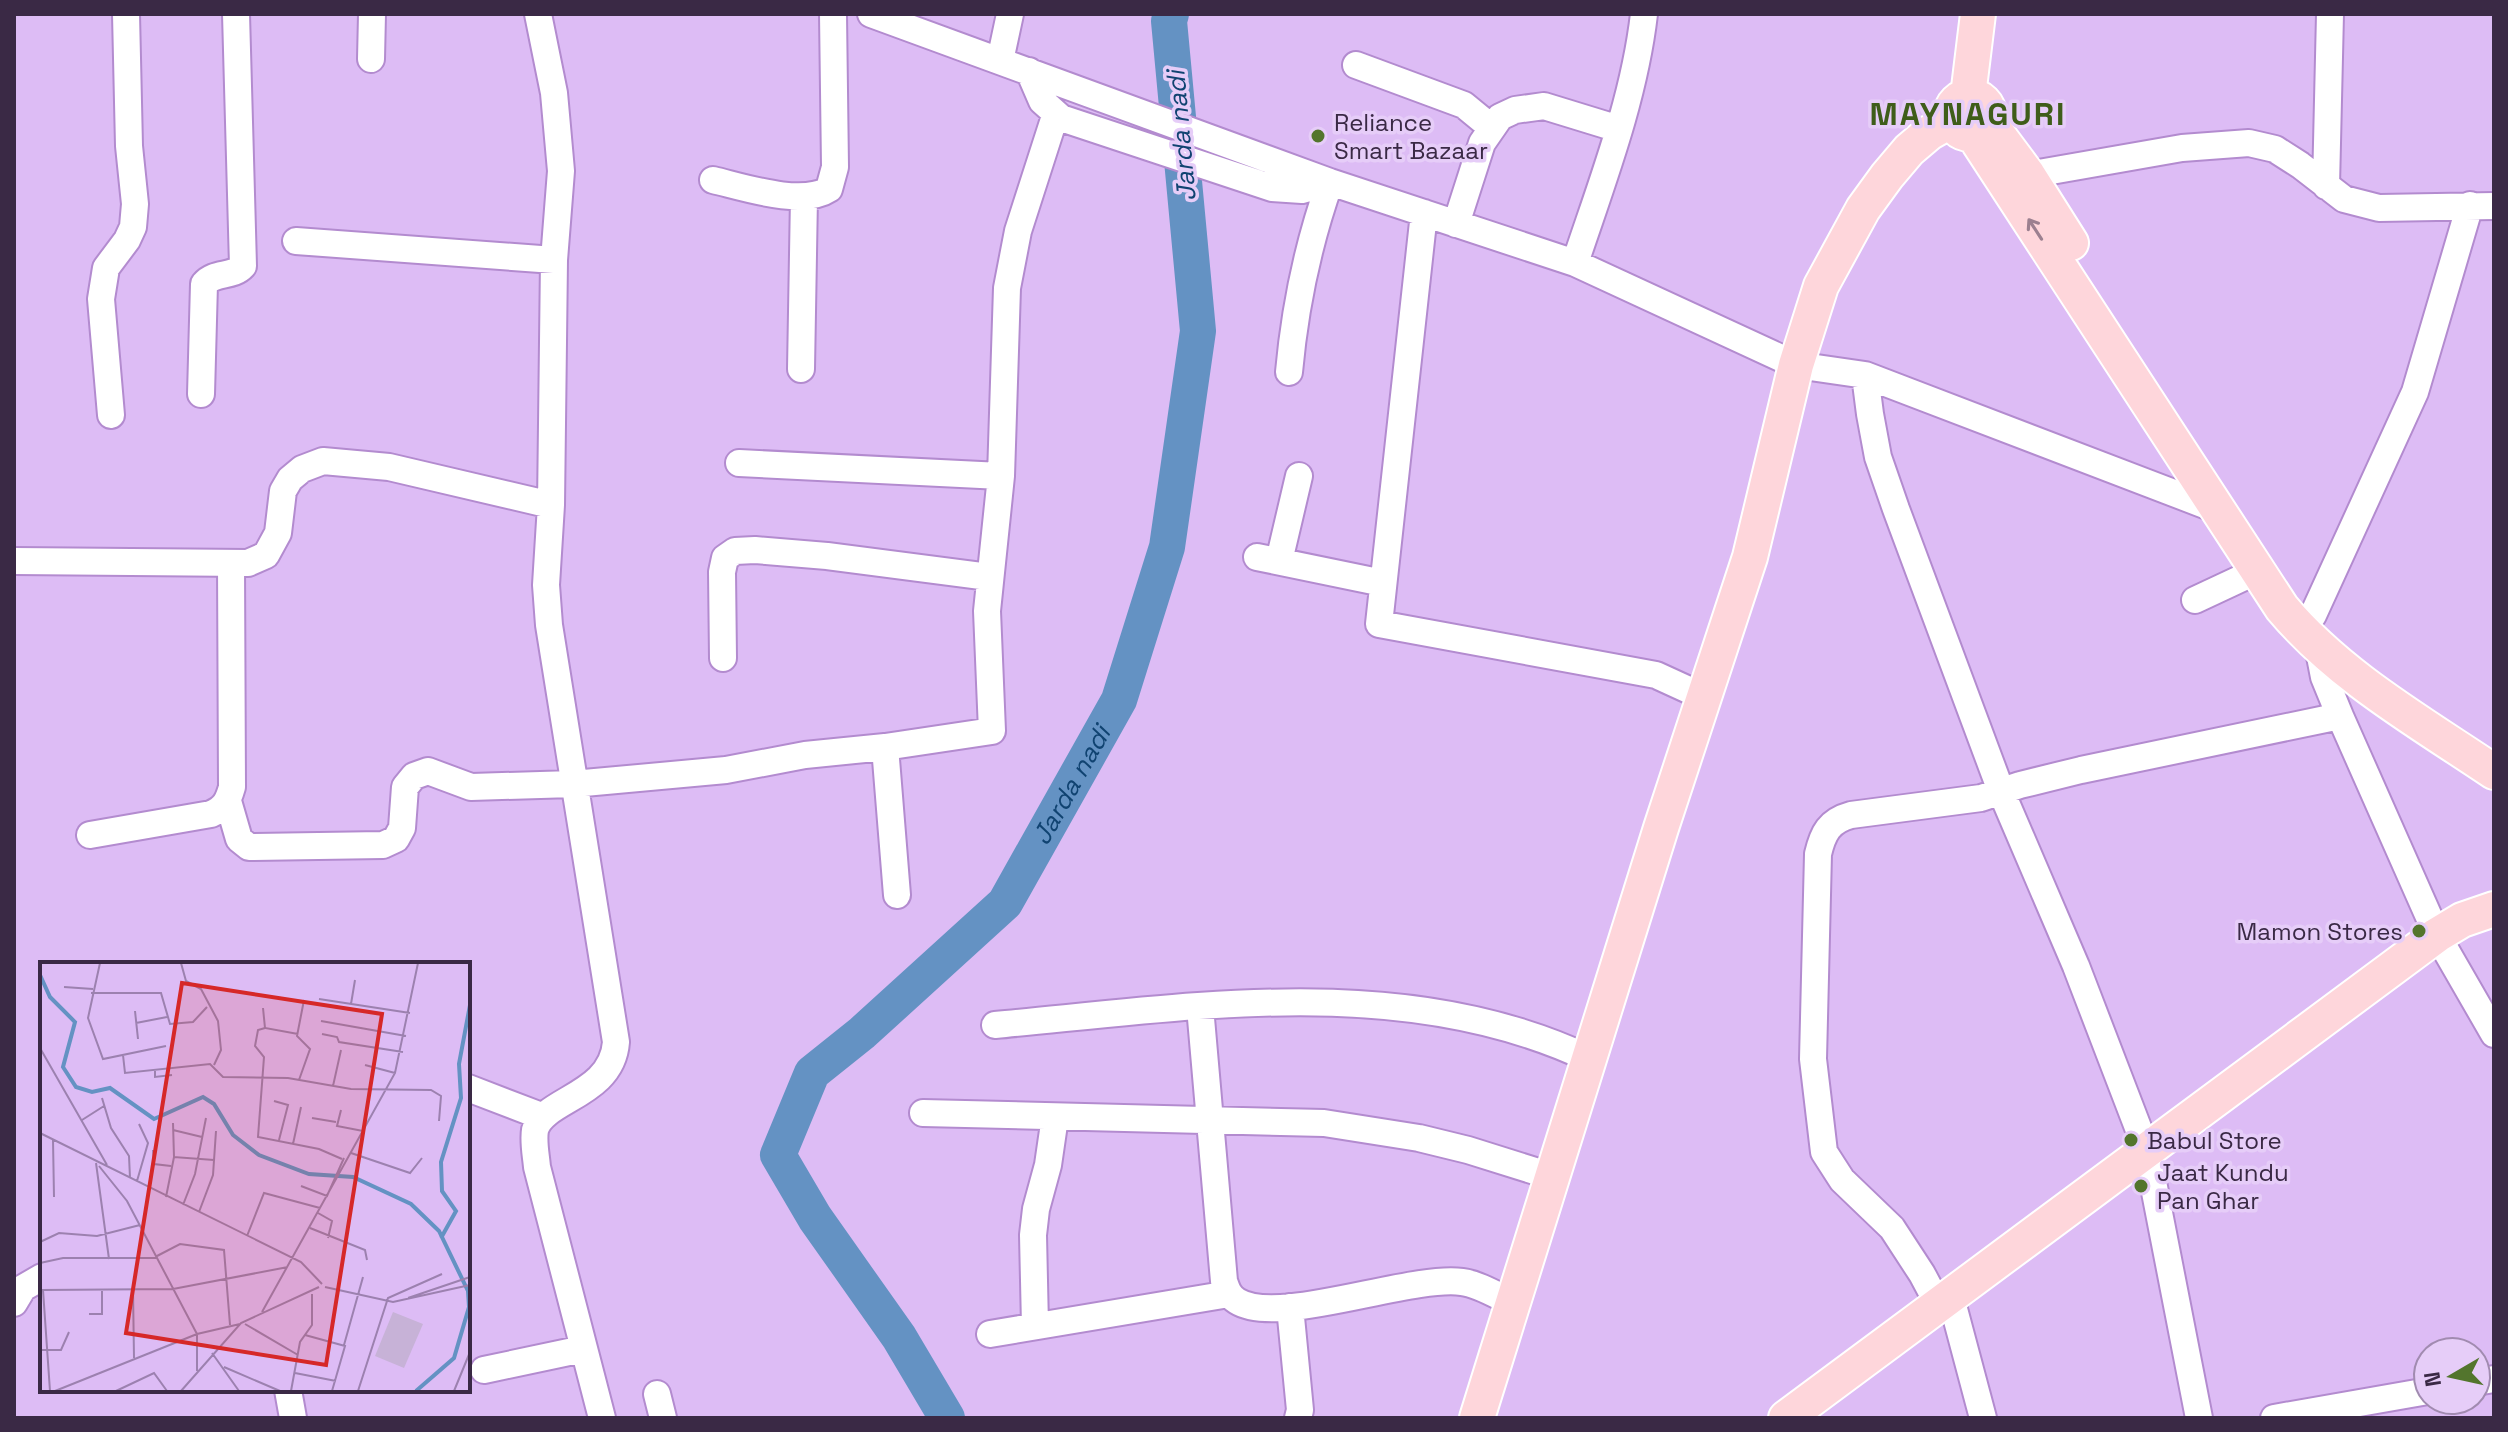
<svg xmlns="http://www.w3.org/2000/svg" width="2508" height="1432" font-family="'Space Grotesk',sans-serif">
  <style>
    .lines { fill: none; stroke-linecap: round; stroke-linejoin: round }
    .river { stroke: #6492c3; stroke-width: 36 }
    .minor-casing { stroke: #b38bcf; stroke-width: 30 }
    .major-casing { stroke: #fff; stroke-width: 38 }
    .minor { stroke: #fff; stroke-width: 26 }
    .major { stroke: #fed6db; stroke-width: 34 }
    .oneway { stroke: #9c8090 }
    .poi-dot { fill: #53752d; stroke: #e6cdf8; stroke-width: 3 }
    .labels { text-anchor: middle; dominant-baseline: central; stroke-width: 7; stroke-linejoin: round; paint-order: stroke }
    .poi-label { font-size: 24px; fill: #3a2945; stroke: #e6cdf8; text-anchor: start }
    .water-label { font-size: 26px; font-style: italic; fill: #104371; stroke: #e6cdf8 }
    .district-label { font-size: 32px; font-weight: bold; letter-spacing: 2px; fill: #3f5d1a; stroke: #e6cdf8 }
    .inset-river { fill: none; stroke: #6492c3; stroke-width: 4 }
    .inset-road { fill: none; stroke: #9c81af; stroke-width: 2 }
    .view { fill: #d62828; fill-opacity: 0.15; stroke: #d62828; stroke-width: 4 }
    .inset-edge { fill: none; stroke: #3a2945; stroke-width: 4 }
  </style>
  <rect width="100%" height="100%" fill="#ddbcf5"/>
  <g class="lines">
    <path class="river" id="s1" d="M947 1418 899 1337 815 1218 778 1155 812 1073 862 1033 1005 903 1119 700 1167 547 1198 331 1169 21 1171 14"/>
    <g class="minor-casing">
      <path id="minor" d="M538 14 554 93 561 171 554 260 551 505 546 585 549 625 616 1042C612 1096 543 1099 535 1130 533 1142 536 1155 537 1167L602 1418
        M871 14 1330 182 1575 263 1796 365 1865 375 2218 510
        M371 59 372 14
        M1000 61 1010 14
        M1356 65 1464 105 1492 128
        M1029 71 1042 101 1061 118 1272 188 1302 190 1330 182
        M2028 175 2182 148 2249 143 2275 149 2300 165 2344 199 2379 208 2494 206
        M713 180C743 187 802 207 829 189L835 167 833 14
        M2326 186 2330 14
        M1424 213 1379 624 1656 675 1704 697
        M1456 224 1482 143 1500 117 1515 110 1544 106 1619 129
        M296 241 554 260
        M1575 263C1602 182 1634 100 1644 14
        M801 369 804 197
        M1289 372C1295 306 1308 244 1330 182
        M1865 375 1870 414 1878 457 1896 509 2001 791 2076 966 2147 1151 2199 1418
        M201 394 204 284C215 271 232 278 243 266L236 14
        M111 415 101 299 106 268 127 240 133 227 135 204 129 146 126 14
        M739 463 1001 476
        M1257 557 1383 583
        M14 561 248 563 266 555 278 533 283 491 290 479 302 469 323 461 389 467 551 505
        M1279 561 1299 476
        M2195 600 2257 571
        M2313 615 2415 392 2470 205
        M2318 646 2324 677 2340 716 2437 935 2494 1034
        M723 658 722 572 725 558 735 551 755 550 827 556 989 577
        M885 747 897 895
        M228 801 239 839 249 847 383 845 396 839 402 828 405 787 414 776 428 771 471 787 573 784 726 770 805 755 885 747 992 731 987 611 1001 476 1007 288 1018 231 1055 116
        M90 835 211 814C225 808 228 801 232 787L231 564
        M1200 1007 1224 1281C1227 1290 1229 1296 1237 1301 1278 1327 1408 1275 1462 1282 1479 1284 1498 1296 1513 1303
        M995 1025C1191 1007 1405 971 1590 1059
        M468 1088 541 1116
        M923 1113 1324 1123 1419 1138 1468 1150 1554 1177
        M1950 1294 1983 1418
        M14 1303 23 1288 42 1277
        M1938 1304 1922 1274 1892 1228 1842 1180 1824 1152 1813 1059 1818 854C1823 833 1829 821 1851 815L1981 798 2020 785 2081 770 2340 716
        M1290 1307 1300 1410 1298 1418
        M1035 1326 1033 1235 1036 1209 1048 1165 1055 1117
        M990 1334 1229 1294
        M484 1370 583 1349
        M2476 1382 2494 1379
        M288 1390 293 1418
        M657 1394 663 1418
        M2274 1418 2428 1391"/>
    </g>
    <g class="major-casing">
      <path id="major" d="M1968 96 1978 14
        M1951 115a19 19 0 1 1 38 0a19 19 0 1 1-38 0Z
        M1993 128 2028 175 2071 243
        M1973 134 2282 608C2340 677 2420 722 2494 772
        M1477 1418 1661 828 1750 557 1796 365 1821 286 1863 209 1887 176 1909 150 1929 133 1952 120
        M1786 1418 2437 935 2462 920 2494 909"/>
    </g>
    <use href="#minor" class="minor"/>
    <use href="#major" class="major"/>
  </g>
  <defs><path id="oneway-shaft" d="M-6 0H5M1.5-3L5.5 0L1.5 3" fill="none" stroke-width="1.6" stroke-linecap="round" stroke-linejoin="round" transform="scale(2)"/></defs>
  <use class="oneway" href="#oneway-shaft" transform="translate(2035 229) rotate(-123)"/>
  <g class="poi-dot">
    <circle cx="1318" cy="136" r="8"/>
    <circle cx="2419" cy="931" r="8"/>
    <circle cx="2131" cy="1140" r="8"/>
    <circle cx="2141" cy="1186" r="8"/>
  </g>
  <g class="labels">
    <g class="poi-label">
      <text x="1334" y="122">Reliance<tspan x="1334" dy="28">Smart Bazaar</tspan></text>
      <text x="2403" y="931" text-anchor="end">Mamon Stores</text>
      <text x="2147" y="1140">Babul Store</text>
      <text x="2157" y="1172">Jaat Kundu<tspan x="2157" dy="28">Pan Ghar</tspan></text>
    </g>
    <g class="water-label">
      <text transform="translate(1181 136) rotate(-95)">Jarda nadi</text>
      <text stroke="none"><textPath href="#s1" startOffset="794">Jarda nadi</textPath></text>
    </g>
    <g class="district-label">
      <text x="1968" y="114">MAYNAGURI</text>
    </g>
  </g>
  <g transform="translate(40 962)">
    <rect width="430" height="430" fill="#ddbcf5"/>
    <path d="M353 350 383 362 364 406 335 394Z" fill="#c7b2d7"/>
    <path class="inset-river" d="M0 13 10 35 35 60 23 105 36 125 52 130 70 126 114 157 163 135 174 142 193 173 219 193 269 212 313 215 371 242 399 269 428 329 429 345 414 396 376 429M401 276 416 249 402 229 401 200 421 136 419 102 430 43"/>
    <path class="inset-road" d="M60 1 48 56 63 97 126 84M141 1 146 19 161 27 178 59 181 88 174 103M24 25 53 27M51 31H121L130 62 153 60 167 45M279 37 370 51M311 42 315 18M223 46 225 66 258 72M95 49 98 77M281 59 366 74M96 61 127 55M225 66 218 68 215 84 224 95 218 175 279 187 302 197M282 72 297 75 299 80 363 90M0 86 67 203M83 93 85 111 170 102 183 115 248 116 311 127 391 128 401 134 399 159M325 103 355 111M115 107V115L132 113M259 118 270 87 257 74 264 38M293 124 301 88M62 136 71 166 89 194 90 216M234 139 248 143 239 178M301 148 297 164 323 169M272 156 296 160M42 158 64 144M133 161 134 195M133 168 162 175M0 171 261 300 282 322M13 178 14 235M253 182 261 145M113 188 114 202 131 204M311 191 370 211 382 196M56 201 69 297M59 204 87 239 157 372V409M97 219 108 181 99 162M261 224 287 234 304 196M126 235 134 195 174 198M143 243 155 212 166 156M159 250 173 213 176 169M278 251 292 259 288 276M270 266 325 288 327 298M207 274 224 231 280 246M0 280 19 271 57 274 100 263M117 294 140 282 184 288 190 363M0 301 23 296H117M285 325 353 340 430 323M93 328 94 396M368 336 430 315M222 350 355 111 378 1M49 352H62V329M205 362 258 393M265 373 305 384 292 429M304 383 323 315M0 388H21L29 370M172 391 199 429M184 405 240 429M255 411 296 419M10 429 3 328 133 327 248 305M15 429 157 372 200 362M76 429 114 411 127 429M141 429 201 361 279 325M251 429 260 380 272 363V332M318 429 348 336 402 312M414 429 430 390"/>
    <path class="view" d="M142 21 342 52 286 403 86 371Z"/>
    <rect width="430" height="430" class="inset-edge"/>
  </g>
  <rect width="2508" height="1432" fill="none" stroke="#3a2945" stroke-width="32"/>
  <g transform="translate(2452 1376) rotate(261)"><circle r="38" fill="#e6cdf8" stroke="#a18bb0" stroke-width="2"/>
  <path d="M0-6L14 30L0 20L-14 30Z" fill="#53752d"/>
  <text y="-12" font-size="22" font-weight="bold" text-anchor="middle" fill="#3a2945">N</text>
  </g>
</svg>
